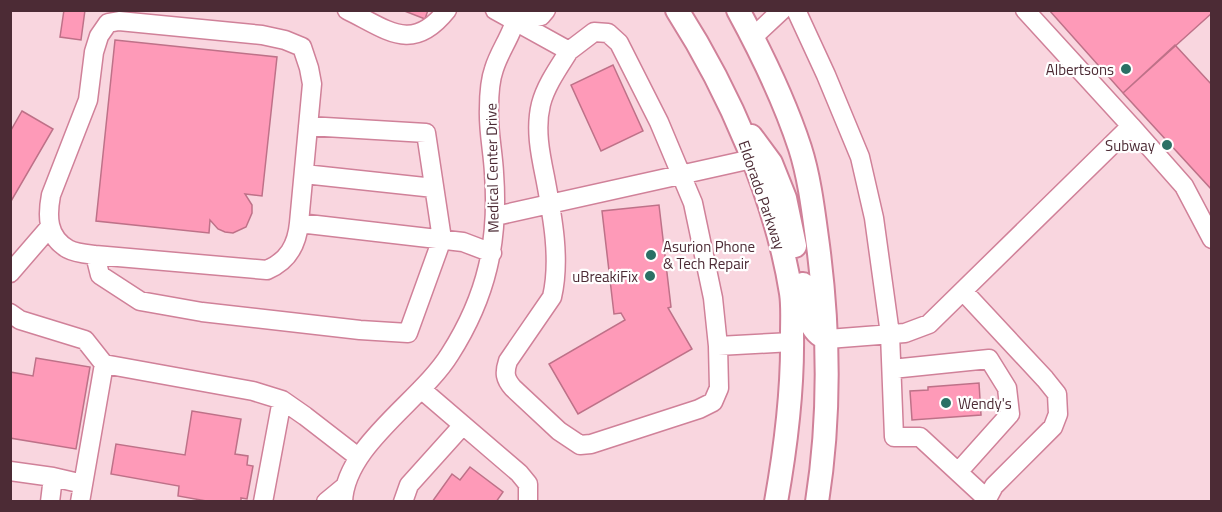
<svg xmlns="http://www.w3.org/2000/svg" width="1222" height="512" font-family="'Titillium Web',sans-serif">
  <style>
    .building { fill: #fe9ab8; stroke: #be7188; stroke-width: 1.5 }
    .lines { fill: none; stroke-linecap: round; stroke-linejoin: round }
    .minor-casing { stroke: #d08199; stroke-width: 21 }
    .major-casing { stroke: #d08199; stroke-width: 26 }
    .minor { stroke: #fff; stroke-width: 18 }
    .major { stroke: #fff; stroke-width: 22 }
    .poi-dot { fill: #2a7065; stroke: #fff; stroke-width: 2 }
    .labels { text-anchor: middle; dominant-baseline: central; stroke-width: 4.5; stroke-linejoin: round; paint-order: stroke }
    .poi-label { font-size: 15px; fill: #4c2b35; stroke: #fff; text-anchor: end }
    .street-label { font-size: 15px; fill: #4c2b35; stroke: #fff }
  </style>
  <rect width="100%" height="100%" fill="#f9d6df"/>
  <path class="building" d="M64 10H85L81 40 60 37Z
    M402 10H428L425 19Z
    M1049 10H1212V13L1123 93Z
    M115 40 277 57 262 196 245 194 252 205V213L246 227 233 233 225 232 218 229 210 220 209 233 96 221Z
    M1175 45 1212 85V190L1123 93Z
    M613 65 643 131 601 151 571 85Z
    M22 111 53 129 10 203V132Z
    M659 205 671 307 668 308 692 349 578 414 549 364 625 320 621 313 614 314 602 211Z
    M36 358 90 367 76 449 10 438V372L33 376Z
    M979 383 981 415 912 420 910 391 928 390V387Z
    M192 411 241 419 235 454 248 456 247 465 253 466 247 499 241 498V502H212L178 496 179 486 111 474 116 444 185 455Z
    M470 467 503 492 496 502H432L452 474 460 480Z"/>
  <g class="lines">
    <g class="minor-casing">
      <path id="minor" d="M347 10C388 30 412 54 447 10
        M495 10 569 51 594 32 608 33 619 43 659 122 693 203 713 298 718 346 719 388 713 402 699 409 591 444 580 445 559 431 513 388C505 379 504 373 508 361L552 297C561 259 552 214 545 177 540 153 535 128 541 104 546 85 559 67 569 51
        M796 10 826 75 860 157 874 218 890 334 894 437H920L987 499
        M1025 10 1131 126
        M516 22 541 16 546 10
        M753 37 782 10
        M304 174 434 188
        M496 216 752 159
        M299 223C297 245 288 261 267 270L95 255C87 254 75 253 68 249 47 237 47 216 51 195L88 100 94 52 99 36 108 23 119 21 262 35 285 40 302 47 309 68 312 84 299 223 463 242 492 253
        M95 255 100 275 140 301 202 312 360 330 408 333 442 239 426 133 308 126
        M10 273 49 228
        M963 291 1045 379 1057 394 1058 414 1053 427 994 486 987 499V502
        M10 313 20 320 85 340 104 364
        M828 339 905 333 929 324 1131 126 1184 186 1212 239
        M718 346 792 342
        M892 369 989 359 1007 388 1010 414 959 471
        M421 389 519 473 528 484V502
        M10 471 53 477
        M50 502 53 477 83 484
        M80 502 104 364 253 391 282 400 305 416 358 457
        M263 502 282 400
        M326 502 343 488
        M343 502C345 445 421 401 450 354 487 296 499 241 494 173 493 152 488 130 489 109 489 97 490 80 494 69 500 49 515 32 517 10
        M403 502 409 485 463 425"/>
    </g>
    <g class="major-casing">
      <path id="major" d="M677 10C729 91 776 198 791 293 793 306 792 320 792 334 793 390 786 446 776 502
        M738 10C763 56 784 99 800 148 809 176 813 208 817 238 829 325 831 413 817 502
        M751 136 771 163 785 198 795 246
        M803 284C805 303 806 332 828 339"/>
    </g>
    <use href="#minor" class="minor"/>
    <use href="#major" class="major"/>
  </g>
  <g class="poi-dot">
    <circle cx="1126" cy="69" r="6"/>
    <circle cx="1167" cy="145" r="6"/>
    <circle cx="651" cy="255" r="6"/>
    <circle cx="650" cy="276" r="6"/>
    <circle cx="946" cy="403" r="6"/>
  </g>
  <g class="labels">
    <g class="poi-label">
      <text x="1114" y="69">Albertsons</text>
      <text x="1155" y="145">Subway</text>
      <text x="663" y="246" text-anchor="start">Asurion Phone<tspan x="663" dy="17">&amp; Tech Repair</tspan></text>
      <text x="638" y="276">uBreakiFix</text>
      <text x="958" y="403" text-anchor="start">Wendy's</text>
    </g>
    <g class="street-label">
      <text transform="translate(492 168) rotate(-91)">Medical Center Drive</text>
      <text transform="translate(762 195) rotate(71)">Eldorado Parkway</text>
    </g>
  </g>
  <rect width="1222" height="512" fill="none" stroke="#4c2b35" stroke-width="24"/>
</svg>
